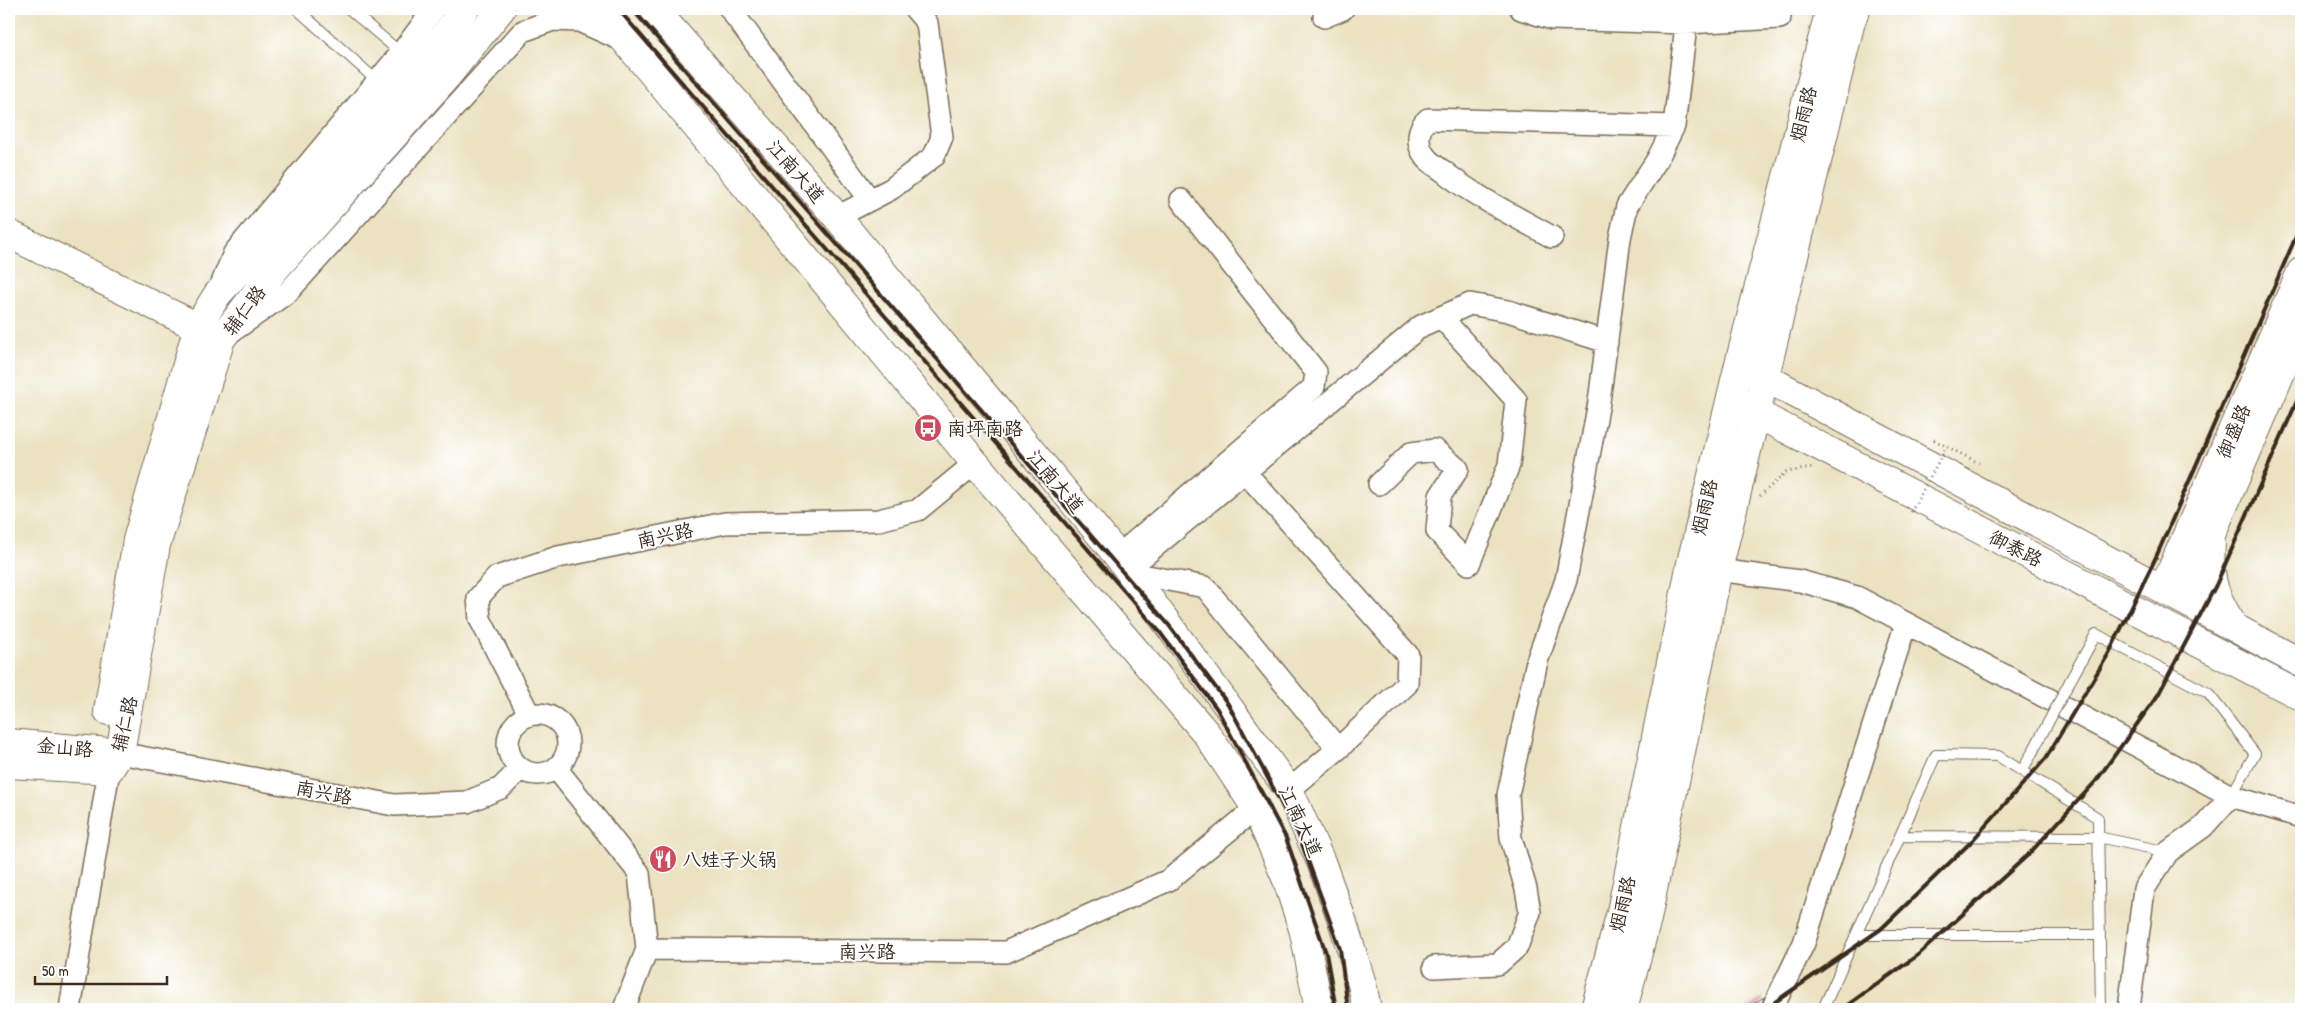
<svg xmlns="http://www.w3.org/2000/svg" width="2310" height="1018" font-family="'Patrick Hand','LXGW WenKai TC',sans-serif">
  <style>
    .building { fill: url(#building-cross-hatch) }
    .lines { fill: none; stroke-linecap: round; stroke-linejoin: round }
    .lane-casing { stroke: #796a57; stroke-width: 12 }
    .street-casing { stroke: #796a57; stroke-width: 24 }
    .secondary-casing { stroke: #796a57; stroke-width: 30 }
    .highway-casing { stroke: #796a57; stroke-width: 30 }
    .path { stroke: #796a57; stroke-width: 3; stroke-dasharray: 1 4; stroke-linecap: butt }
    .lane { stroke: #fff; stroke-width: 10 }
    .street { stroke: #fff; stroke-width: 21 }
    .secondary { stroke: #fff; stroke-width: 28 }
    .highway { stroke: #fff; stroke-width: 28 }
    .rail { stroke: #3b2a1e; stroke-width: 4 }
    .lane-bridge-casing { stroke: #796a57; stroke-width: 12; stroke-linecap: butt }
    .path-bridge { stroke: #796a57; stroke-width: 3; stroke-dasharray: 1 4; stroke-linecap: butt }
    .lane-bridge { stroke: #fff; stroke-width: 10 }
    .labels { text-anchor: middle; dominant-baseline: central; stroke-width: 4; stroke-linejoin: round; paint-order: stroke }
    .street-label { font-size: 19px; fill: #3b2a1e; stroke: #fff }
    .poi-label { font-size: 19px; fill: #3b2a1e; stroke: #fff; text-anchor: start }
  </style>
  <defs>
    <pattern id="building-cross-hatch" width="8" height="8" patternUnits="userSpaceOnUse" patternTransform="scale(1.25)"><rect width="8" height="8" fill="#d191b4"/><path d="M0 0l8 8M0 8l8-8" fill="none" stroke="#ab7792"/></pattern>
  </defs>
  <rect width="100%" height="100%" fill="#fff"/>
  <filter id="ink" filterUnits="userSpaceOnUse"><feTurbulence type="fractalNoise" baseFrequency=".02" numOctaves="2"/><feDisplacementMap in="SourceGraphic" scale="10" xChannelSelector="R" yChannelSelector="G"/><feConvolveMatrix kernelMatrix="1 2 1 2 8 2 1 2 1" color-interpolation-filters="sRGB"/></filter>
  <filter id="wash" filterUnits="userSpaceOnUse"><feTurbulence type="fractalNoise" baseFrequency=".0096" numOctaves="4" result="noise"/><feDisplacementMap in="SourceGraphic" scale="20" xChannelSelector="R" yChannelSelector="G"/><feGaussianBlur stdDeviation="1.12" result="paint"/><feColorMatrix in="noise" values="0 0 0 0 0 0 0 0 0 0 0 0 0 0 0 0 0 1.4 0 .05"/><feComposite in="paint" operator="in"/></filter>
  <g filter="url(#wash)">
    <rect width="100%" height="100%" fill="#ebe2c1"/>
    <g id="blocks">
      <path class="building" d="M1764 997 1760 1009H1745Z"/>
    </g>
  </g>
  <g filter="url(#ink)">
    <use href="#blocks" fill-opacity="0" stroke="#796a57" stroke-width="1"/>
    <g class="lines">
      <g class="lane-casing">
        <path id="lane" d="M297 9 377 81
          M349 9 401 53
          M2070 681 2096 634 2208 693 2255 754 2231 796
          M2022 771 2032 753
          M1900 836 1936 755 1998 756 2098 818 2101 1009
          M1856 935H2100
          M1823 1009 1900 836 2098 837 2168 852"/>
      </g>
      <g class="street-casing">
        <path id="street" d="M730 9 870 200
          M1521 9 1552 19 1686 23 1780 18
          M1324 17 1343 9
          M837 217 891 189 934 156 942 137 927 23 915 9
          M1552 237C1515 216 1475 197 1443 171 1437 167 1429 162 1425 156 1416 144 1417 128 1428 119L1674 126
          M222 283 234 253 401 53 434 9
          M234 330 288 292 523 31 553 20 579 21 624 41
          M1245 472 1408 655 1407 684 1338 749 1289 790
          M1379 484 1411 453 1435 450 1458 469 1440 496 1437 531 1469 564 1509 465 1516 400 1441 317
          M1118 556 1314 387 1316 372 1181 200
          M1691 563 1718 570 1800 581 1857 597 2231 796 2301 817
          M1128 569 1421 326 1470 304 1508 311 1607 342
          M1132 573 1205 587 1338 749
          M508 744a30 30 0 1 1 60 0a30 30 0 1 1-60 0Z
          M529 714 480 619 478 598 497 577 558 557 725 523 879 520 918 510 975 463
          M120 753 394 805 467 802 501 788 520 769
          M556 768 639 873 647 949 1006 952 1169 880 1256 808
          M1434 967 1498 964 1517 947 1530 912 1526 889 1511 838 1508 795 1537 661 1566 580 1599 402 1620 238 1627 206 1657 160 1674 126 1688 9
          M70 1009 109 770
          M624 1009 647 949
          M1772 1009 1804 943 1906 623
          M2129 1009 2144 889 2168 852 2203 827 2231 796"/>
      </g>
      <g class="secondary-casing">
        <path id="secondary" d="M9 234 214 335
          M1749 369 2301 663
          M1740 405 2301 696
          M2211 544C2208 580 2215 599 2235 628
          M2163 590 2301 272
          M2183 600 2301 326
          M108 711 137 540 198 326 217 295 426 59 465 9
          M9 743 120 753
          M9 764 109 770
          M109 770 120 753 156 545 221 339 274 270 447 76 501 9
          M1595 1009 1621 912 1691 563 1739 364 1830 9
          M1623 1009 1647 919 1718 570 1851 21 1856 9"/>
      </g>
      <g class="highway-casing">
        <path id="highway" d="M599 9 975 463 1206 733 1256 808 1287 880 1304 932 1319 1009
          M654 9 837 217 1118 556 1289 790 1321 862 1341 917 1362 984 1367 1009"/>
      </g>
      <path class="path" d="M1934 440 1979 463
        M1760 496 1786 472 1812 468"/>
      <use href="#lane" class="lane"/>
      <use href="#street" class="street"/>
      <use href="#secondary" class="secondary"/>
      <use href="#highway" class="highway"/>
      <path class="rail" d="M618 9 1159 631 1217 709 1286 838 1326 953 1336 1009
        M632 9 1168 624 1228 704 1299 836 1340 949 1348 1009
        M1775 1002 1881 929 1971 842 2046 758 2109 653 2156 557 2301 225
        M1842 1009 1918 955 2029 854 2096 781 2158 695 2216 585 2301 392"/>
      <g class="lane-bridge-casing">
        <path id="lane-bridge" d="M2032 753 2070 681"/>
      </g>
      <path class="path-bridge" d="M1911 512 1947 446"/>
      <use href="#lane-bridge" class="lane-bridge"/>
    </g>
  </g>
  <defs>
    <g id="bus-disc" transform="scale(1.4375)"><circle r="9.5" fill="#d1495b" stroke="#fff"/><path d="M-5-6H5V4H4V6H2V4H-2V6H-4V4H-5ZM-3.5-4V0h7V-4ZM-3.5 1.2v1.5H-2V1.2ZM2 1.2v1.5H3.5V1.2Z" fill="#fff"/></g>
    <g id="restaurant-disc" transform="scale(1.4375)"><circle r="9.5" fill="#d1495b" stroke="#fff"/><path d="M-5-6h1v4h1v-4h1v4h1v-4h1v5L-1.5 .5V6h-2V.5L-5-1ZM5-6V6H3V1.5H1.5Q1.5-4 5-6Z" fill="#fff"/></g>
  </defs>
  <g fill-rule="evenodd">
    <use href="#bus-disc" x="928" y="428"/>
    <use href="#restaurant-disc" x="663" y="859"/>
  </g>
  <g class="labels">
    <g class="street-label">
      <text transform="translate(1803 114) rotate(-76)">烟雨路</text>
      <text transform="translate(796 171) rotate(49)">江南大道</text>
      <text transform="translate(244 310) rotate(-53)">辅仁路</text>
      <text transform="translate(2233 431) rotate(-67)">御盛路</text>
      <text transform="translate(1056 481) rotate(50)">江南大道</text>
      <text transform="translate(1704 507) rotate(-77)">烟雨路</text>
      <text transform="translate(665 535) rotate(-12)">南兴路</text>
      <text transform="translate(2016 548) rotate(27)">御泰路</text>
      <text transform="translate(124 724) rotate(-77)">辅仁路</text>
      <text transform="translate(65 747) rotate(5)">金山路</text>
      <text transform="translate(324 792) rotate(11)">南兴路</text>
      <text transform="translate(1301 821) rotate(65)">江南大道</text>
      <text transform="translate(1622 904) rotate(-77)">烟雨路</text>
      <text x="867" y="951">南兴路</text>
    </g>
    <g class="poi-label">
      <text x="947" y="428">南坪南路</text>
      <text x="682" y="859">八娃子火锅</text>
    </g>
  </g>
  <rect width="2310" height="1018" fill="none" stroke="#fff" stroke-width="30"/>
  <path d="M35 976v8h132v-8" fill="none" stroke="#3b2a1e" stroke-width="2.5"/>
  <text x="42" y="976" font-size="15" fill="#3b2a1e" stroke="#ffffff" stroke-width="4" paint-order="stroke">50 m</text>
</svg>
